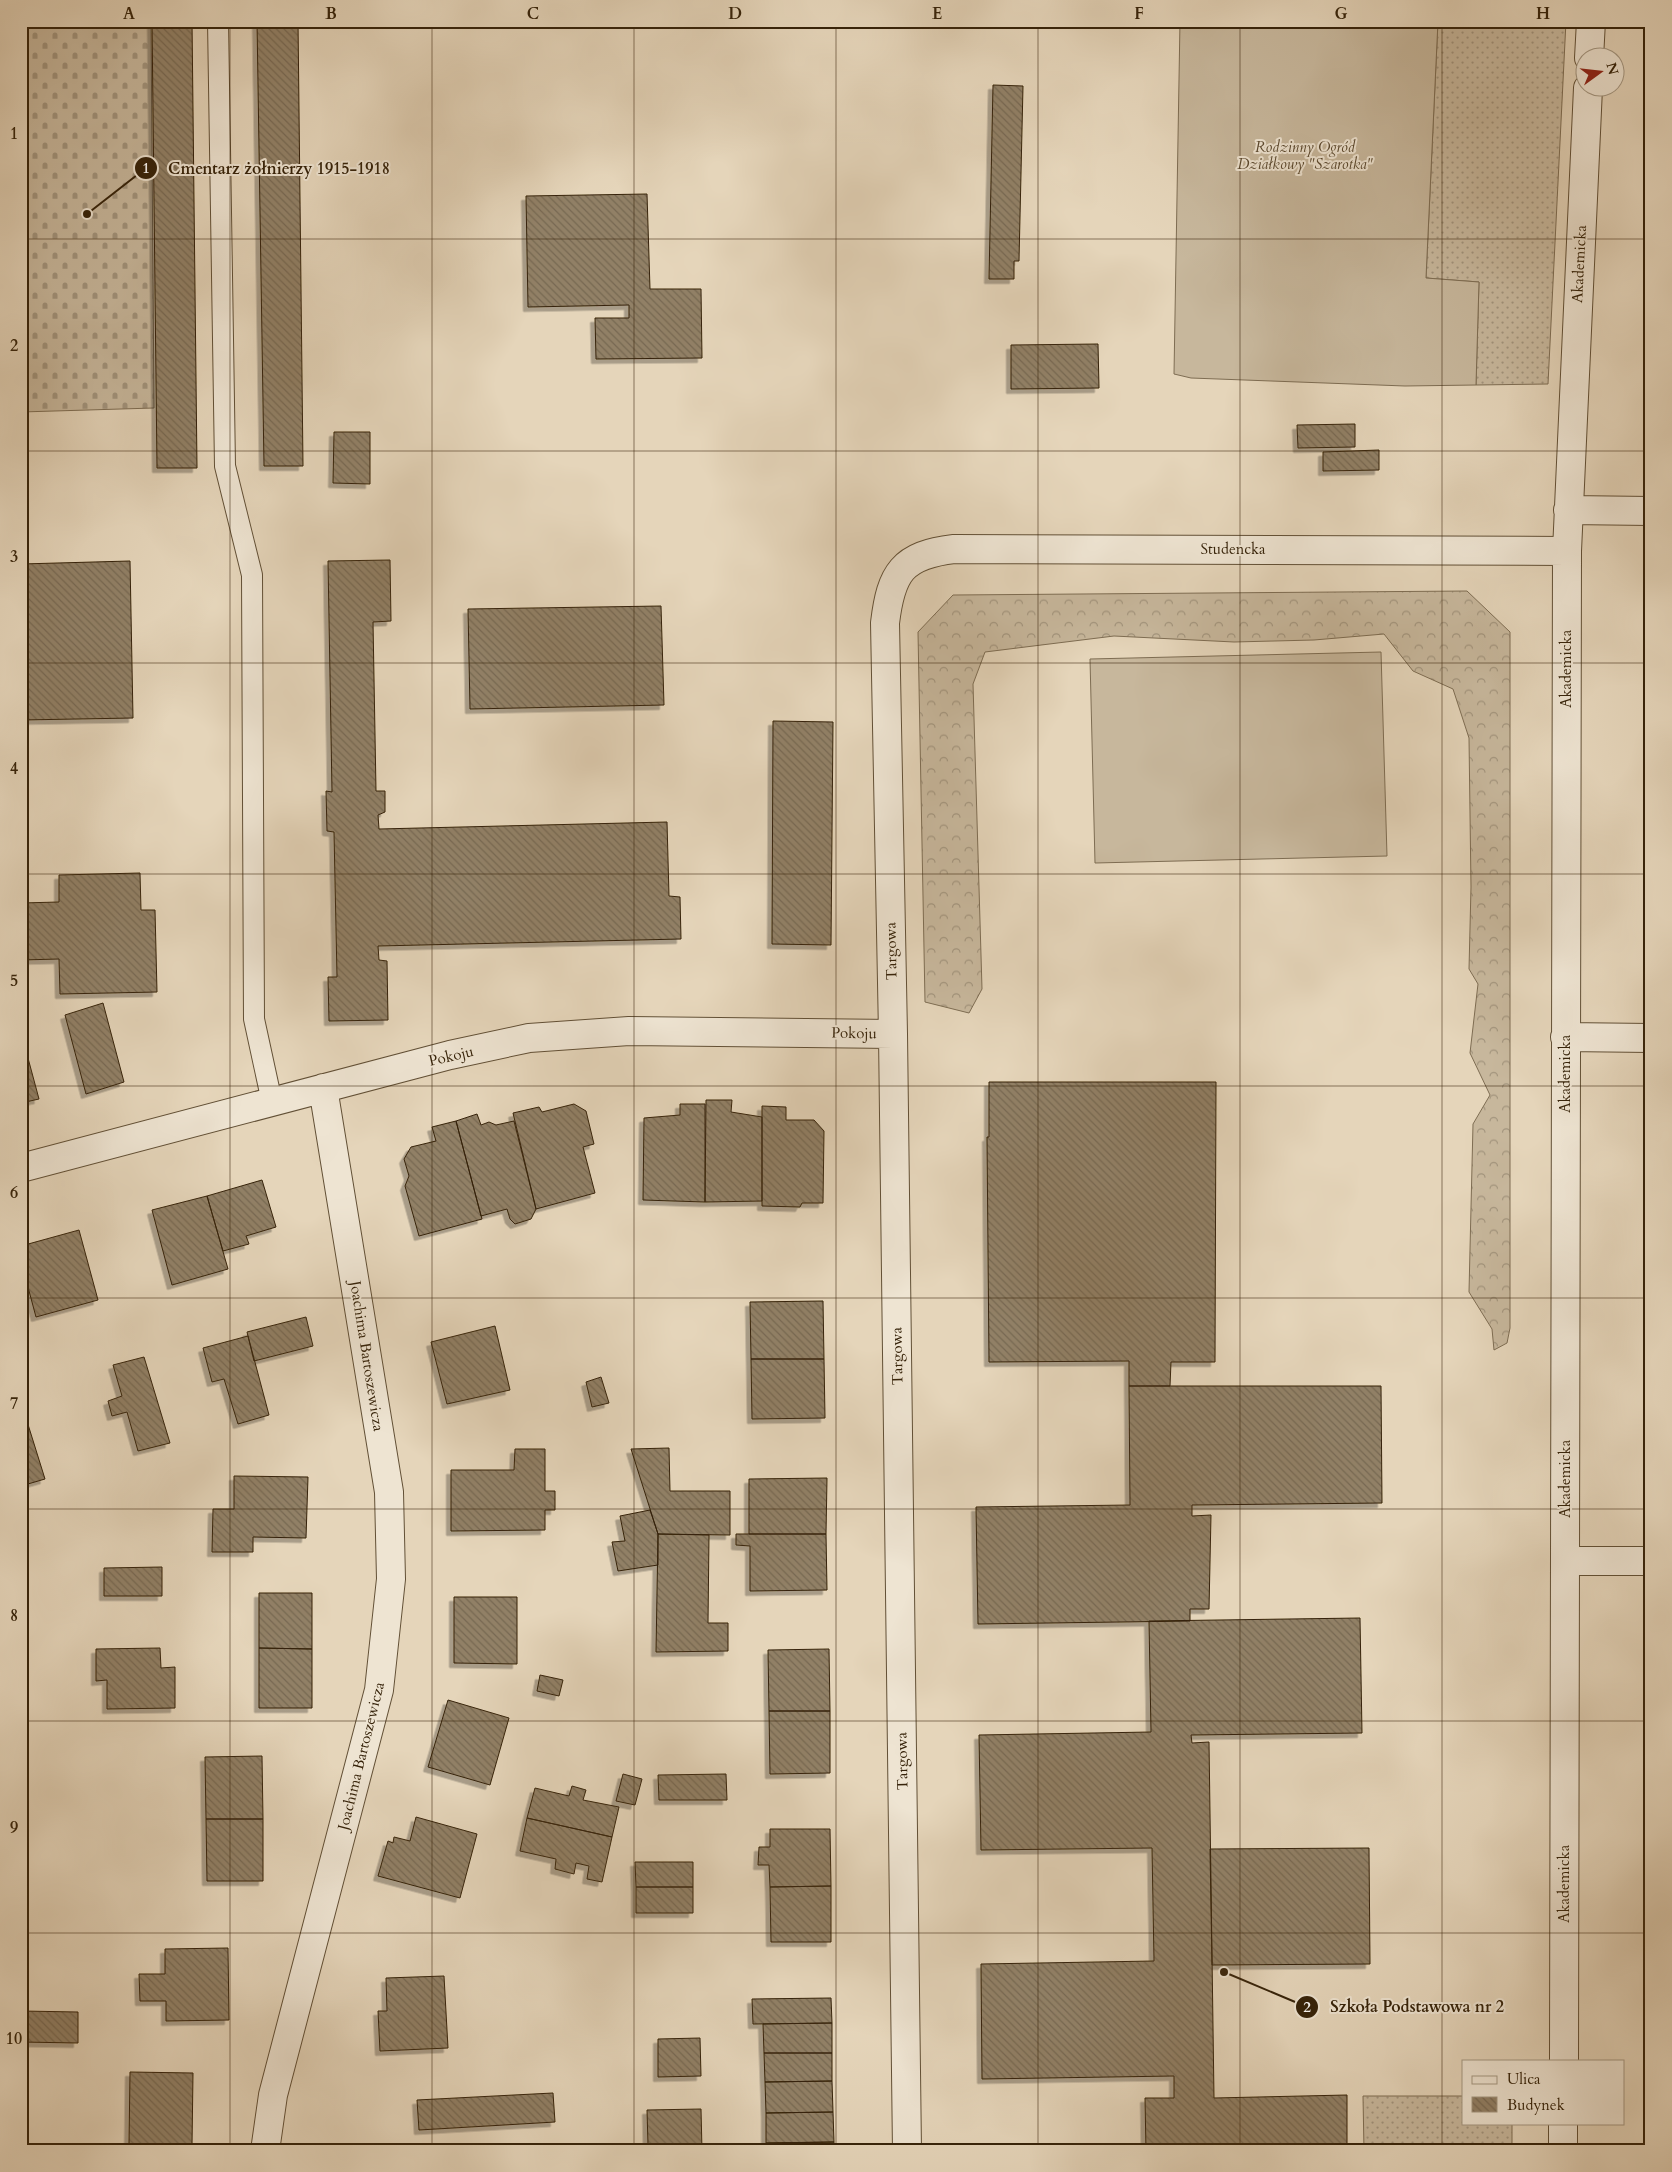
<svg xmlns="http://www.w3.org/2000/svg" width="1672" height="2172" font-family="Cardo,serif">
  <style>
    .grass { fill: url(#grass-dots); stroke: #7e6d53 }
    .forest { fill: url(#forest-crowns); stroke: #7e6d53 }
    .cemetery { fill: url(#cemetery-stones); stroke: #7e6d53 }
    .garden { fill: #c7b79c; stroke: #7e6d53 }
    .building { fill: url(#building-back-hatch); stroke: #36230a; filter: url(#shadow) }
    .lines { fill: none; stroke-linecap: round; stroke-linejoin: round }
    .lane-casing { stroke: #625036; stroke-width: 22 }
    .street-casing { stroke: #625036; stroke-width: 30 }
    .lane { stroke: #eee4d2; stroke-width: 20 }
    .street { stroke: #eee4d2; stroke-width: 28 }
    .grid { fill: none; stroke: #36230a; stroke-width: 1; stroke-opacity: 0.55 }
    .labels { text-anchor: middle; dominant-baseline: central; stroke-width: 4; stroke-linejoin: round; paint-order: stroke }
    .park-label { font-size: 15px; font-style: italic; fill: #5a482e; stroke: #eee4d2 }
    .street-label { font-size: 15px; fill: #36230a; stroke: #eee4d2 }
    .leader { fill: none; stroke: #36230a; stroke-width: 2 }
    .callout-dot { fill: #36230a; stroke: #eee4d2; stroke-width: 2 }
    .mark-label { font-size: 15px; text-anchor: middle; font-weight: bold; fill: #fff }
    .callout-label { font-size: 16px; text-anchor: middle; font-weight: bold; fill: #36230a; stroke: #eee4d2; stroke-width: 4; stroke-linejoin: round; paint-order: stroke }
    .neatline { fill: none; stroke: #36230a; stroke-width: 2 }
    .grid-label { font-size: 16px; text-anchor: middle; font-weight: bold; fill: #36230a }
  </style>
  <defs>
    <pattern id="grass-dots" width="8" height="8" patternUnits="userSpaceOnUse" patternTransform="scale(1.25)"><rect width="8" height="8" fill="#c7b79c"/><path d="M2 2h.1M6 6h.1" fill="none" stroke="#a2947d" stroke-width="1.8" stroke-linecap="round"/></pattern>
    <pattern id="forest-crowns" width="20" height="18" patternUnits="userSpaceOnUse" patternTransform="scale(1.25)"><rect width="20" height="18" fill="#c7b79c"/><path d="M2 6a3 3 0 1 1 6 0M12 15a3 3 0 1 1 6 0" fill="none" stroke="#a2947d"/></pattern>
    <pattern id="cemetery-stones" width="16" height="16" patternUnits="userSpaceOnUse" patternTransform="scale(1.25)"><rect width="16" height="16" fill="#c7b79c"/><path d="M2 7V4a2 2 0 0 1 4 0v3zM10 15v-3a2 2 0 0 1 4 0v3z" fill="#a2947d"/></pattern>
    <pattern id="building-back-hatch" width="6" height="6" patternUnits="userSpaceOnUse" patternTransform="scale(1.25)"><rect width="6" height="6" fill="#918066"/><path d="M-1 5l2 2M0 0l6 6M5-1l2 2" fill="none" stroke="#776852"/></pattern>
    <filter id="shadow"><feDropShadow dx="-4.5" dy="4.5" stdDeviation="0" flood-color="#0004"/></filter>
  </defs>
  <rect width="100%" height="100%" fill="#e5d5ba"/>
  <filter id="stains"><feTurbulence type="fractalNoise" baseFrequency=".004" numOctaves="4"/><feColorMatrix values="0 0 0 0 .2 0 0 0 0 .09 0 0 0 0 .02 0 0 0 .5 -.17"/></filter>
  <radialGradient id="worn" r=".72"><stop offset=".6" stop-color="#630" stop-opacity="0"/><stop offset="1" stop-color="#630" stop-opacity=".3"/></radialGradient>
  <path class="grass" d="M1438 21H1566L1548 384 1476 385 1479 282 1426 278Z
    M1363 2096H1463V2123H1512V2151H1364Z"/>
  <path class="forest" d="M1467 591 1510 632V1328L1507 1343 1494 1350 1492 1329 1469 1292 1473 1124 1490 1095 1470 1053 1478 984 1469 969 1471 887 1469 738 1453 689 1413 671 1384 634 1314 640 1234 642 1114 636 985 652 973 684 982 989 969 1013 925 1002 918 632 953 595Z"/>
  <path class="cemetery" d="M21 21H151L154 408 21 412Z"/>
  <path class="garden" d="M1180 21H1438L1426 278 1479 282 1476 385 1405 386 1191 378 1174 374Z
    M1381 652 1387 856 1095 863 1090 659Z"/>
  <path class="building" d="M152 21H192L197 468H157Z
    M257 21H298L303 466H264Z
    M993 85 1023 86 1019 261H1014V279H989Z
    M647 194 650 289H701L702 358 596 359 595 318H629V305L528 307 526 196Z
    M1098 344 1099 388 1011 389V345Z
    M1355 424V447L1298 448 1297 425Z
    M334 432H370V484L333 483Z
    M1379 450V470L1323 471V452Z
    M390 560 391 621 373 622 376 791H385V812L378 815 379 829 667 822 669 896 680 897 681 939 378 946 379 960 387 961 388 1020 329 1021 328 977H337L334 832 327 831 326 791 332 792 328 561Z
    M130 561 133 718 21 720V564Z
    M661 606 664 705 470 709 468 609Z
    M773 721 833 722 831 945 772 944Z
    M140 873 141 910H155L157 992 60 994 59 959 21 960V903L59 902V875Z
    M103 1003 124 1082 86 1094 65 1015Z
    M21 1032 39 1099 21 1103Z
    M989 1082H1216L1215 1362H1171L1170 1386H1129V1361L989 1362 987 1137H989Z
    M706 1100H732L731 1112 762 1117V1201L705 1202Z
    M574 1104 586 1111 594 1144 583 1147 595 1193 536 1209 513 1113 539 1107 542 1112Z
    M680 1104H705V1202L643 1200 644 1118 680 1115Z
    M762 1106 786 1107V1120H814L824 1131 823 1203H802L800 1207 762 1206Z
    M477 1114 481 1125 489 1122 496 1125 514 1121 536 1209 531 1219 515 1224 510 1219 507 1209 481 1216 456 1121Z
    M456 1121 482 1219 419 1236 405 1186 409 1176 404 1159 411 1147 436 1141 432 1127Z
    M262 1180 276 1227 246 1236 249 1244 223 1251 207 1196Z
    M207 1196 228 1269 172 1285 152 1210Z
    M79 1230 98 1300 36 1317 21 1261V1246Z
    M823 1301 824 1359H751L750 1302Z
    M306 1317 313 1346 254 1361 247 1332Z
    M495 1326 510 1390 447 1404 431 1342Z
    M248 1336 269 1415 238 1424 224 1379 212 1382 203 1348Z
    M144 1357 170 1443 138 1451 127 1412 112 1416 108 1401 122 1396 113 1365Z
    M751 1359H824L825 1418 752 1419Z
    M601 1377 609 1403 592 1407 586 1382Z
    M1129 1386H1381L1382 1503 1192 1505V1516L1211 1515 1209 1609H1190V1621L978 1624 976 1507 1130 1505Z
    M21 1402 45 1479 21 1486Z
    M669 1448 670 1491H730V1535L658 1534 631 1449Z
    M515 1449H545V1491H555V1510H545V1530L451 1531V1470H514Z
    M234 1476 308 1477 306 1538 253 1537V1552H212L213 1509H234Z
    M827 1478 826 1534H749V1479Z
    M650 1510 658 1534V1565L618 1571 612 1542 625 1541 620 1516Z
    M658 1534 709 1535 708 1623H728V1651L656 1652Z
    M736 1534H826L827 1590 750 1591V1546L736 1545Z
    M162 1567V1596H104V1568Z
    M259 1593H312V1649L259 1648Z
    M454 1597H517V1664L454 1663Z
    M1360 1618 1362 1733 1191 1735 1192 1743 1209 1742 1214 2098 1347 2095V2151H1146L1145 2098H1174V2076L982 2079 981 1964 1154 1961 1152 1848 981 1850 979 1735 1151 1732 1149 1621Z
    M160 1648 161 1668 175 1667V1708L107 1709V1680L96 1681V1649Z
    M259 1648 312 1649V1708H259Z
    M829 1649 830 1711H769L768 1650Z
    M540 1675 563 1680 559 1696 537 1691Z
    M448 1700 509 1718 490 1785 428 1767Z
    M769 1711H830V1773L770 1774Z
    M262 1756 263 1819H206L205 1757Z
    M623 1774 642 1779 635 1805 616 1801Z
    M726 1774 727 1800H659L658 1775Z
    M572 1786 586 1790 583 1800 619 1807 612 1837 527 1818 535 1788 569 1796Z
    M416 1817 477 1834 460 1898 378 1876 388 1841 393 1843 394 1837 410 1841Z
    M527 1818 612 1837 602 1882 587 1879 589 1866 576 1863 574 1874 555 1869 556 1859 520 1851Z
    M206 1819H263V1881H207Z
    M770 1829H830L831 1886 770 1887 769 1865H758L759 1847H770Z
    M1369 1848 1370 1964 1212 1965 1210 1849Z
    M635 1862H693V1887H636Z
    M831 1886V1942H771L770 1887Z
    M636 1887H693V1913H636Z
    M228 1948 229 2020 166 2021V2001H140L139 1974H165V1949Z
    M444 1976 448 2048 380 2051 378 2011H387L386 1978Z
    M831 1998 832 2023 753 2024 752 1999Z
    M21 2011 78 2012V2043L21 2042Z
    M832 2023V2053H764L763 2024Z
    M700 2038 701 2076 658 2077V2039Z
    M764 2053H832V2081L765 2082Z
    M130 2072 193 2073 192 2145 129 2144Z
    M832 2081 833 2112 766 2113 765 2082Z
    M553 2093 555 2122 419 2130 417 2100Z
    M701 2109 702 2151H664V2144L648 2145 647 2110Z
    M833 2112 834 2142 766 2143V2113Z
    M834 2142V2151H766V2143Z"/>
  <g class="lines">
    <g class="lane-casing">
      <path id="lane" d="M218 21 225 466 252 575 254 1019 272 1102"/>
    </g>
    <g class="street-casing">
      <path id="street" d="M1589 58 1591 21
        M1568 510 1651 511
        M1565 1037 1651 1038
        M21 1168 450 1055 529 1038 629 1031 893 1034
        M1565 1561H1651
        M1564 2061 1567 551 1588 88
        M265 2151 273 2095 379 1690 391 1579 389 1492 323 1088
        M907 2151 893 1034 885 623C891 573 902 555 954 549L1567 551
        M1563 2151V2123"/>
    </g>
    <use href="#lane" class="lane"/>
    <use href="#street" class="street"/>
  </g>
  <path class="grid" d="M230 21V2151M432 21V2151M634 21V2151M836 21V2151M1038 21V2151M1240 21V2151M1442 21V2151M21 239H1651M21 451H1651M21 663H1651M21 874H1651M21 1086H1651M21 1298H1651M21 1509H1651M21 1721H1651M21 1933H1651"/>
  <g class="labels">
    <g class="park-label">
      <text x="1305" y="147">Rodzinny Ogród<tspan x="1305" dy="17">Działkowy "Szarotka"</tspan></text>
    </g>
    <g class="street-label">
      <text transform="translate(1579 264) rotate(-87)">Akademicka</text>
      <text x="1233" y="549">Studencka</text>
      <text transform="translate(1566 669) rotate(-90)">Akademicka</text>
      <text transform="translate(891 951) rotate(-91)">Targowa</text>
      <text transform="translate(854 1033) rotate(1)">Pokoju</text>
      <text transform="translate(451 1056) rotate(-13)">Pokoju</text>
      <text transform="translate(1565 1074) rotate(-90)">Akademicka</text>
      <text transform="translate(367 1356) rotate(81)">Joachima Bartoszewicza</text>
      <text transform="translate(897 1356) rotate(-91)">Targowa</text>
      <text transform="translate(1565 1479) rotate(-90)">Akademicka</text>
      <text transform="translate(361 1756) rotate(-76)">Joachima Bartoszewicza</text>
      <text transform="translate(902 1761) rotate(-91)">Targowa</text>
      <text transform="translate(1564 1884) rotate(-90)">Akademicka</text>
    </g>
  </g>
  <path class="leader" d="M87 214L146 168M1224 1972L1307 2007"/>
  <g class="callout-dot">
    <circle cx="87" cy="214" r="5"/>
    <circle cx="1224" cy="1972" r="5"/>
    <circle cx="146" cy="168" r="12"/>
    <circle cx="1307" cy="2007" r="12"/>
  </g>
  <g class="mark-label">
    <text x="146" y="173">1</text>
    <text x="1307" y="2012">2</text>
  </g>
  <g class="callout-label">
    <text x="279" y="174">Cmentarz żołnierzy 1915-1918</text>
    <text x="1417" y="2012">Szkoła Podstawowa nr 2</text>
  </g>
  <rect width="1672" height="2172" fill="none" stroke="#e5d5ba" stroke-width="55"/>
  <rect x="1462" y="2060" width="162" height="65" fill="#eee4d2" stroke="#a49782"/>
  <rect x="1472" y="2076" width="25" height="8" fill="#eee4d2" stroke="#a49782"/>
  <text x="1507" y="2084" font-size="15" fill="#36230a">Ulica</text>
  <rect x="1472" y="2097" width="25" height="15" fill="url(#building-back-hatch)" stroke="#a49782"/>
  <text x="1507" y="2110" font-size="15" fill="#36230a">Budynek</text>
  <g transform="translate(1600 72) rotate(75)"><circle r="24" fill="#eee4d2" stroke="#a49782"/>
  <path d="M0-4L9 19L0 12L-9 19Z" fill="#8f2418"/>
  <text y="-8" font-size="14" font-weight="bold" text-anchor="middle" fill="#36230a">N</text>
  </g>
  <rect x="28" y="28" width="1616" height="2116" class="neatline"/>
  <g class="grid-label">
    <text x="129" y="19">A</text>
    <text x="331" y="19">B</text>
    <text x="533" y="19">C</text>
    <text x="735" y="19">D</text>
    <text x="937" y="19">E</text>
    <text x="1139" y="19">F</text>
    <text x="1341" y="19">G</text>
    <text x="1543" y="19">H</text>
    <text x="14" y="139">1</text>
    <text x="14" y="351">2</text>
    <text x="14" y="562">3</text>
    <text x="14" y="774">4</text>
    <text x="14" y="986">5</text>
    <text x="14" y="1198">6</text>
    <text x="14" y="1409">7</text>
    <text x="14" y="1621">8</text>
    <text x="14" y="1833">9</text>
    <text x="14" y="2044">10</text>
  </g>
  <rect width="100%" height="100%" filter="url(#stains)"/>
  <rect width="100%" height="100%" fill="url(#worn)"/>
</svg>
